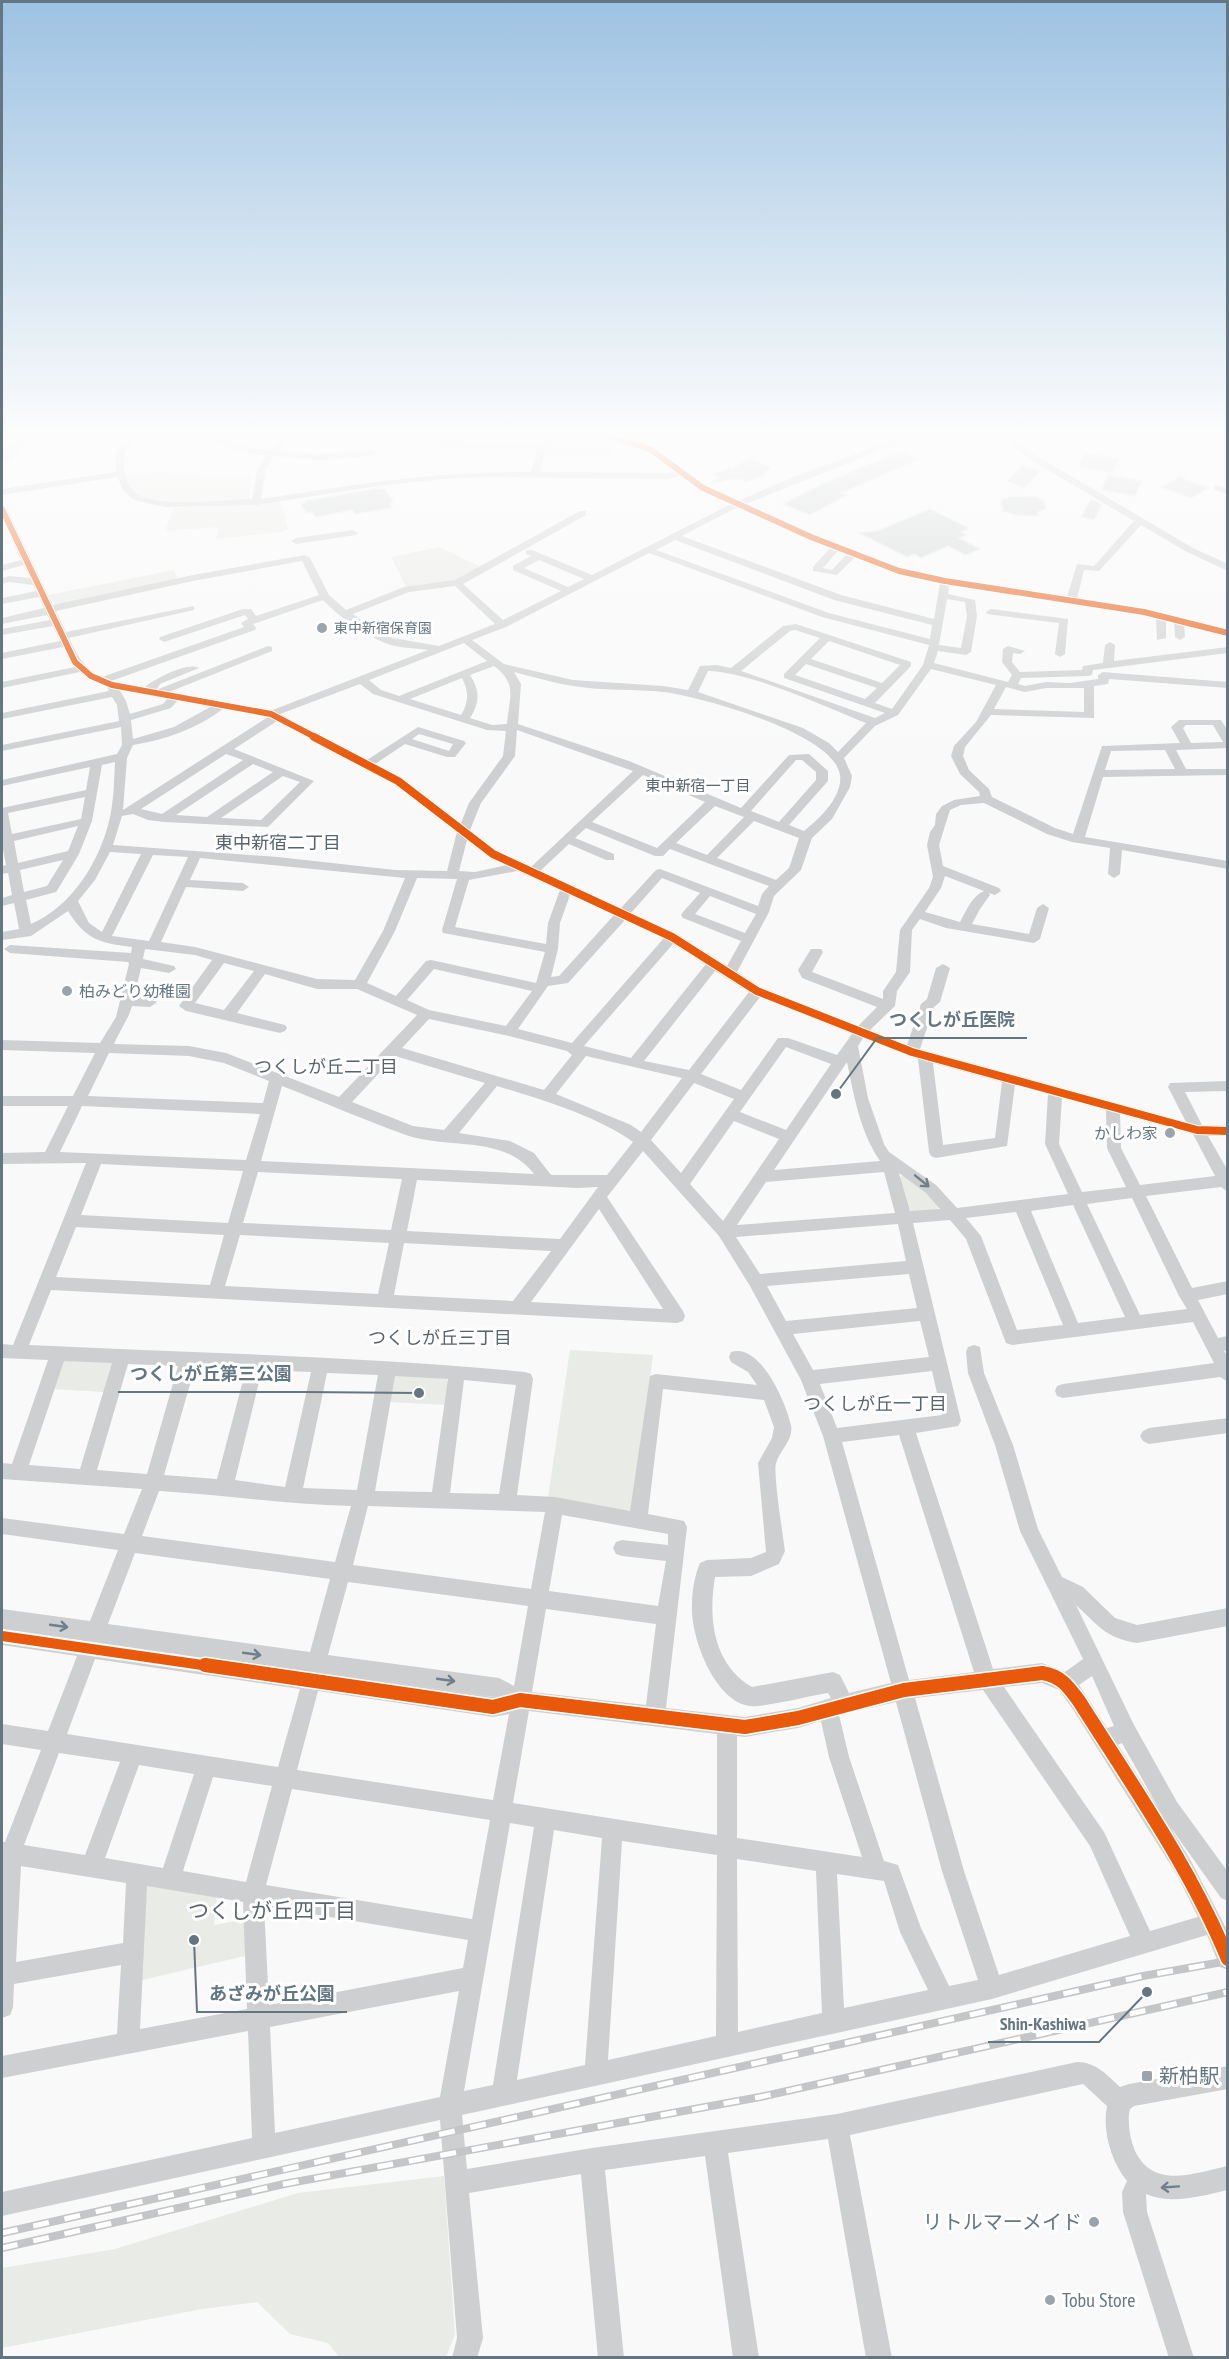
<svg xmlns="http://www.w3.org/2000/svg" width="1229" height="2359" font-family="'PT Sans Narrow','Noto Sans JP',sans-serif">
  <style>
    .green { fill: #e8ebe6 }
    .building { fill: #d0d2d3; stroke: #e8e8e8; stroke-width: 1.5 }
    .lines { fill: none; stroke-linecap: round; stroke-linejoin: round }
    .major-casing { stroke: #d5d6d7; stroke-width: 2 }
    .minor { fill: #cecfd0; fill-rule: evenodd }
    .major { fill: #e1e2e2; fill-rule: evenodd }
    .rail-casing { stroke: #c3c5c6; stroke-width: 8 }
    .rail { stroke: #fff; stroke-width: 5; stroke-dasharray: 16; stroke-linecap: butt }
    .cycleway-far3-casing { stroke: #fff; stroke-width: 8 }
    .cycleway-far2-casing { stroke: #fff; stroke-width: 10 }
    .cycleway-far1-casing { stroke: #fff; stroke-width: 14 }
    .cycleway-casing { stroke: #fff; stroke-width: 17 }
    .cycleway-far3 { stroke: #e8590c; stroke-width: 6 }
    .cycleway-far2 { stroke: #e8590c; stroke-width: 8 }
    .cycleway-far1 { stroke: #e8590c; stroke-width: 10 }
    .cycleway { stroke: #e8590c; stroke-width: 14 }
    .oneway { stroke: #707f8b }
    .poi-dot { fill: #99a4ac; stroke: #fff; stroke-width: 2 }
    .labels { text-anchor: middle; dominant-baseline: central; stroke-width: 6; stroke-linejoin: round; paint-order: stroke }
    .far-poi-label { font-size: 14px; fill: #657683; stroke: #fff; text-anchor: start }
    .far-neighbourhood-label { font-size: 15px; fill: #57646e; stroke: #fff }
    .poi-label { font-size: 16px; fill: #657683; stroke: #fff; text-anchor: start }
    .neighbourhood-label { font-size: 18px; fill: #57646e; stroke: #fff }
    .near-poi-label { font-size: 20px; fill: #657683; stroke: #fff; text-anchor: start }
    .near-neighbourhood-label { font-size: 21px; fill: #57646e; stroke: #fff }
    .leader { fill: none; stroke: #657683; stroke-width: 2 }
    .callout-dot { fill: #657683; stroke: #fff; stroke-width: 2 }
    .callout-label { font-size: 18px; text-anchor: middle; font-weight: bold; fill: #657683; stroke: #fff; stroke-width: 6; stroke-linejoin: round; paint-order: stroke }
  </style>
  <rect width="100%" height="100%" fill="#f9f9f9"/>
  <path class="green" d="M560 432H580L614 441 609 457 541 455 544 448Z
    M159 472 217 477 251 476 249 501C223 502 164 508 141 497 132 493 128 484 124 476Z
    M281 500 288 529 283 532 216 539 218 527 165 531 174 508Z
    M439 547 483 568 457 583 407 589 391 557Z
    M174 570 179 580 55 605 48 595Z
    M906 1175 927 1192 939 1206 937 1210 913 1212 908 1209 900 1177Z
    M570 1350 653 1355 633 1509 625 1512 548 1497Z
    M66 1359 111 1361 114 1366 105 1392 52 1389 60 1364Z
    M398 1373 446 1379 450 1383 447 1405 388 1402 393 1377Z
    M148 1883 217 1895 214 1925 246 1919 249 1955 138 1981 142 1889Z
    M444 2176 455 2335 446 2357H339L328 2343 290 2334 257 2302 202 2309 2 2348V2268L115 2249 298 2193Z"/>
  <path class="building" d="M901 451 920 459 841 493 847 495 810 515 783 504 822 484Z
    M1086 452 1120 459 1112 473 1078 466Z
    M749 458 771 467 763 475 747 482 738 479 711 483 719 478 712 474 730 468 731 470Z
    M1022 466 1040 471 1024 488 1007 481Z
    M1108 475 1142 481 1135 496 1101 490Z
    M1179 477 1209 488 1191 498 1161 487Z
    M379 488 385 489 393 502 389 503 392 508 355 514 352 510 315 517 312 512 306 513 301 504 305 503 304 501Z
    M1011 496 1036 497 1044 501 1046 509 1038 512 1039 516 1015 515 1003 511 1001 501Z
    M1091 499 1102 505 1094 520 1081 517Z
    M930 509 969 528 961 532 966 535 959 538 980 549 966 555 948 546 921 558 914 554 907 557 859 533 877 531Z"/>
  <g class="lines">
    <g class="major-casing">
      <path id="major" d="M29 432H40L6 460 2 461V453Z"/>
    </g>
    <path class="minor" d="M130 432 217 438 251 448 269 450 287 432H296L278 451 320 454 373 450 377 453 373 456 320 460 274 456 265 471 261 499C351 485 439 471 531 472L537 449 443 447 439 444 437 437 440 432H448L445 437 447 441 541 443 552 432H561L545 451 540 472 667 473 676 472 647 451 591 432C639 429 664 458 700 482 711 490 725 495 738 501L798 475 915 432H926L746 504 814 535 902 569 945 578 1067 597 1077 564 1094 566 1134 521 1026 457 993 432H1002L1032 453 1193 548 1228 564V571L1187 552 1141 525 1099 571 1084 570 1077 599 1144 609 1228 630V636L1184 625 1185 637 1180 640 1175 637 1174 623 1166 621V638L1157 640 1156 618 1144 615 949 585 948 594 975 600 977 616 971 652 966 655 938 651 934 663 1008 682 1012 675 1002 662 1003 649 1008 646 1025 651 1020 654 1013 653 1012 662 1020 672 1082 670 1083 666 1103 663 1105 645 1110 642 1115 645 1114 661 1228 647V653L1093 670 1092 675 1088 676 1021 678 1018 684 1025 686 1046 682 1070 683 1098 679V675L1103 672 1228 682V688L1109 679 1108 684 1094 686V718L991 715 965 747 963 756 969 770 989 789 992 797 1055 828 1073 834 1102 746 1180 743 1171 727 1179 720H1221L1228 731V748L1176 750 1186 769H1228V775L1103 777 1085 837 1228 861V869L1122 850 1120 874 1114 878 1108 874 1110 848 1072 842 1047 834 984 803 961 805 950 810 939 845 943 866 999 888 1001 891 995 895 989 893 990 895 980 909 972 924 1029 934 1037 908 1043 904 1049 908 1040 939 1034 943 946 928 920 919 912 930 910 972 897 991 895 1006 870 1030 907 1045 921 1004 927 999 936 968 943 964 950 968 940 1002 934 1007 920 1049 1186 1122 1168 1087 1170 1083 1228 1081V1091L1185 1092 1202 1125 1228 1126V1136H1208L1228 1171V1192L1221 1187 1146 1196 1192 1288 1228 1281V1294L1198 1300 1218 1338 1228 1336V1350L1224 1351 1228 1357V1382L1220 1377 1063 1398 1057 1396 1055 1391 1057 1386 1063 1384 1214 1363 1193 1322 1012 1345 1006 1343 966 1239 950 1220 913 1223 961 1421 958 1426 916 1433 993 1669 1042 1663 1065 1672 1083 1659 1020 1531 995 1445 968 1373 966 1352 968 1347 974 1345 980 1347 984 1373 1013 1445 1038 1529 1062 1577 1083 1587 1115 1618 1137 1625 1228 1608V1626L1137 1643C1105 1638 1098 1625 1076 1605L1134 1725 1177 1802 1228 1872V1901L1221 1898 1169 1825 1191 1861 1228 1932V1970L1220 1967 1207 1935 992 1999 462 2115 467 2169 592 2148 837 2114 1077 2062C1096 2062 1107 2075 1120 2087L1129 2084 1228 2066V2089L1134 2106 1130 2109 1129 2114C1128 2126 1130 2139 1135 2151 1154 2190 1194 2173 1228 2166V2190C1201 2196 1172 2205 1146 2194L1147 2212 1194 2358H1169L1123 2212 1122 2192 1127 2181C1111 2161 1102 2131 1107 2106L1083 2084 850 2135 892 2358H866L828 2139 728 2153 759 2358H733L705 2156 605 2170 624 2358H598L581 2174 469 2193 483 2338 477 2358H452L457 2338 440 2120 2 2216V2192L252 2138 248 2031 2 2078V2056L117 2034 121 1965 14 1984 13 2007 10 2015 2 2018V1842H5L41 1750 2 1744V1724L48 1731 77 1656 2 1645V1609L90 1621 118 1550 2 1534V1518L124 1534 142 1489 2 1479V1463L12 1464 48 1360 2 1358V1344L13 1345 86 1163 2 1164V1153L45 1152 68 1106H2V1096H73L95 1053 2 1050V1040L100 1043 116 1017 129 964 128 962 10 953 4 949 10 945 131 953 132 947C100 943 86 940 68 911L31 936 2 940V932L19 929 14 903 2 906V898L12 895 8 873 2 874V866L6 865 2 844V808L86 790 90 767 2 786V780L117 754 122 745 121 727 2 751V745L119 721 117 705 112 697 2 719V713L109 691 107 687 87 678 80 672 2 688V682L75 667 63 647 2 659V653L60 641 53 626 2 635V629L50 620 47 615 2 624V618L44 608 39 597 2 604V598L36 591 33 585 9 582 2 584V578L9 576 30 578 24 565 2 571V565L21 560 2 518V506L7 509 53 605 193 575 305 555 310 558 329 595 346 610 404 587 455 580 580 511H586V515L463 584 503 620 561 591 513 570V566L531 556 526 554V550H532L592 575 731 504 700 490 681 476 667 479 490 477 441 479 378 486 256 505 165 507 134 500 124 491 117 477 2 495V489L116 472 115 454ZM136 436 216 443 250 454 266 455 257 471 252 499C224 500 163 507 140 496 133 492 126 482 125 474 122 455 125 451 136 436ZM738 507 830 548 813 567V571L837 575 855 557 896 573 940 583 934 619 841 595 682 536ZM675 540 834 600 932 625 930 639 829 613 656 550ZM838 551 847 554 832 570 823 568ZM649 553 822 617 929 645 923 665 892 709 875 703 911 666V662L796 624 783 626 731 668 717 665 700 666 688 690 663 686 573 680 504 664 472 640 506 627ZM539 560 584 579 568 587 524 568ZM302 561 319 595 256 616 251 609H243L160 637 159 639 164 642 245 615 248 619 241 623 244 627 102 677C84 669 77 655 69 638L194 610V606L66 632 56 611 193 581ZM455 586 495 624 439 646 393 638 375 630 353 614 409 592ZM947 599 965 602 967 616 961 648 939 645ZM323 600C339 617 363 634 385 643 398 648 414 648 428 650L270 711 169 692 272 651V647L268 646 156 690 160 684 199 668C189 661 153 679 144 688L111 681 255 630 256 628 253 624ZM795 630 820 638 784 674V678L885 713 875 718 741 671 790 631ZM829 641 900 665 882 683 811 659ZM464 643 487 661 399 696 381 690 369 680ZM806 664 877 688 865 699 795 675ZM494 666C518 684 509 697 507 724L492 725 470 718C480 703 480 690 470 675ZM931 669 996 685 976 722 954 746 951 756 960 774 979 792 980 796 954 800 942 806 936 814 935 825 930 832 927 845 933 877 929 888 900 930 896 972 883 991V999L812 972 823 952 821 949H811L798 970 802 978 877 1007 858 1026 762 988 737 972 769 912 774 896 801 870 812 838 832 819 850 787 852 776 844 758 875 726 898 715ZM708 671C751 672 824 706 866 723L838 752 829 743 803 728 698 692ZM514 672C534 677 553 683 573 686 603 691 634 689 664 692 701 697 834 733 840 775 843 797 819 819 804 831L789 825 828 781V771L809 754 789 755 741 808 629 761 518 724 521 684ZM462 678C469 691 469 702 461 715L410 699ZM360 684 373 694 487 730 506 731 503 756 469 803 461 823 402 779 375 764 405 744 447 757H455L466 743 464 741 418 727 367 760 280 714ZM1006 687 1025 692 1046 688H1084V712L994 709ZM119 689 168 698 163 704 130 714 126 701ZM178 700 212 706 174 727 133 739 131 720 171 708ZM223 709 268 717 123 810 127 758 133 745C165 740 198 728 223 709ZM277 721 394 783 457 832 447 871 395 870 278 857 113 845 122 816 133 814 148 820 164 822 268 827 314 781 234 749ZM1186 725H1213L1223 742 1191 743 1183 728ZM517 730 633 771 531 867 497 851 470 830 481 803 515 756ZM419 734 453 744 449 751 412 739ZM1165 750 1175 769 1105 770 1111 751ZM226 754 243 760 162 814 141 809ZM796 760H802L816 772V780L779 822 751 811ZM115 762C114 780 114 799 110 817 101 859 73 906 31 924L26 900 56 892 58 889 79 854 92 821 102 765ZM253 764 273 772 207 817 176 815ZM643 775 705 802 657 848 592 822ZM283 776 300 782 261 820 221 818ZM85 797 81 819 12 834 8 813ZM715 806 744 817 707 855 676 843ZM754 821 799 838 789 868 776 880 717 858ZM78 826 68 851 18 863 14 841ZM586 828 655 856H663L670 849 769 886 762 894 758 906 660 869 656 870 621 908 540 871 569 844 606 860H614V854L575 838ZM467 840 489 857 507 865 475 872 459 871ZM110 852 141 854 102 932 89 923 78 901 95 880ZM153 855 188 857 149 941 112 936ZM200 858 405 878 383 931 355 980 317 979 195 947 161 942 186 887 243 891 249 887 243 883 190 880ZM63 860 47 886 24 892 20 870ZM517 871 560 890 548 923 546 944 455 927 469 880ZM945 876 984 891C972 896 966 911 960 922L925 912 941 888ZM417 878 457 879 442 930 443 933 545 952 536 983 431 960 426 961 396 996 367 983 395 931ZM662 878 700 893 683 912 681 915 683 918 741 941 727 966 677 934 631 913ZM570 895 614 915 559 976 551 977 558 949 560 923ZM710 896 756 914 745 933 695 914ZM625 920 664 938 572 1043 518 1029 548 986 568 983ZM673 944 706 964 631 1058 584 1046ZM145 949 195 955 212 960 179 1006 186 1011 280 1033 285 1031 287 1028 285 1025 237 1013 265 974 317 989H357L417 1015 339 1097 226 1053 189 1046 114 1044C120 1030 128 1020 132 1006L150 1007 157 1002 150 997H134L141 968 169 973 176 969 174 966 143 959ZM224 963 254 971 224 1010 195 1003ZM434 969 532 991 506 1026 429 1010 407 1000ZM715 971 749 992 689 1070 644 1061ZM760 997 852 1034 837 1055 788 1038H778L741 1090 701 1074ZM429 1019 509 1036 567 1051 572 1055 544 1090 402 1048ZM863 1038 918 1059 929 1152 931 1156 936 1158 1007 1146 1015 1085 1048 1094 1045 1144 1068 1194 957 1208 936 1185 889 1152 884 1144 868 1098 858 1046ZM786 1047 831 1064 786 1130 740 1112ZM109 1053 189 1056 224 1063 269 1081 263 1103 88 1096ZM395 1056 485 1083 444 1130 413 1126 352 1102ZM586 1056 682 1078 641 1132 631 1125 556 1094ZM847 1062C854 1096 860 1132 880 1161L774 1170ZM933 1063 1002 1082 995 1138 943 1145ZM694 1083 734 1099 681 1173 651 1140ZM282 1086C323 1102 364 1120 406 1135 449 1150 503 1134 534 1174L261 1161ZM497 1086C540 1099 597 1116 633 1142L607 1175H551L534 1153 510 1141 459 1133ZM1062 1098 1106 1110 1107 1148 1126 1187 1082 1192 1059 1144ZM82 1106 260 1114 246 1160 60 1152ZM1120 1114 1193 1134 1215 1176 1140 1185 1121 1148ZM734 1121 779 1139 723 1221 690 1184ZM643 1151 719 1236 750 1286 801 1380 823 1436 891 1683 849 1693 840 1675 833 1672 752 1687C713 1664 708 1618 715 1577L751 1576 779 1564 785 1551C783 1535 773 1474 776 1463 780 1450 794 1439 791 1425 786 1403 760 1342 731 1352L729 1357 731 1362 748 1372 757 1385 656 1374 650 1376 630 1511 555 1497 517 1495 533 1379 531 1374 525 1372C359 1356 195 1353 29 1345L51 1290 677 1323 683 1321 685 1316 683 1311 607 1197ZM101 1164 243 1171 228 1223 81 1215ZM258 1172 402 1179 391 1230 243 1223ZM884 1172 895 1213 737 1225 766 1182ZM899 1173 926 1193 940 1209 910 1211ZM417 1180 577 1188 598 1187 560 1239 407 1231ZM1132 1198 1179 1296 1187 1309 1140 1315 1087 1204ZM1073 1205 1125 1317 1078 1323 1031 1211ZM599 1209 663 1309 531 1302ZM1016 1212 1063 1325 1017 1330 981 1236 966 1218ZM898 1224 906 1261 760 1274 736 1237ZM76 1227 224 1235 210 1285 56 1277ZM240 1235 389 1243 378 1294 225 1286ZM404 1243 551 1251 513 1301 394 1295ZM909 1274 917 1308 786 1321 767 1286ZM920 1321 929 1357 813 1370 793 1334ZM64 1361 112 1363 80 1469 29 1465ZM128 1364 178 1366 147 1474 97 1470ZM195 1367 246 1369 217 1479 164 1475ZM262 1370 311 1372 285 1487 235 1480ZM932 1371 942 1415 837 1428 820 1384ZM327 1373 378 1375 357 1490 303 1488ZM395 1376 448 1379 432 1492 375 1491ZM464 1380 516 1385 499 1494 450 1493ZM663 1389 764 1400 774 1427 772 1438 758 1463 766 1552 751 1558 707 1560 700 1563C695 1574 692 1591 692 1604 690 1636 714 1701 750 1706 762 1708 813 1695 828 1693L831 1698 798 1708 745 1717 666 1708 687 1527 684 1521 648 1514ZM899 1435 974 1672 909 1680 842 1442ZM159 1491C223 1495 286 1504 351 1506L335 1562 142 1536ZM368 1506 545 1512 531 1589 353 1565ZM562 1515 668 1534V1545L622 1540 616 1542 613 1548 616 1554 622 1556 666 1561 658 1606 549 1591ZM135 1553 330 1579 310 1652 108 1624ZM348 1582 528 1606 514 1686 499 1678 328 1655ZM546 1609 656 1624 646 1705 532 1692ZM95 1659 300 1689 278 1767 67 1734ZM323 1673 494 1697H493ZM1092 1676 1114 1726 1107 1728 1079 1685ZM1042 1683 1059 1690 1072 1708 1177 1875 1198 1917 1150 1931 1104 1832 1004 1687ZM983 1690 1090 1846 1130 1936 999 1975 964 1871 915 1698ZM318 1691 493 1717 509 1714 493 1800 297 1770ZM896 1702 942 1871 978 1980 949 1986 921 1928 898 1865 884 1861 849 1757 839 1715ZM529 1711 717 1734V1835L513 1803ZM821 1721 829 1757 862 1857 737 1838V1736L745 1737 798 1728ZM1122 1743 1159 1809 1118 1745ZM59 1753 120 1762 85 1855 24 1845ZM139 1765 194 1774 163 1868 105 1858ZM213 1777 272 1786 246 1882 183 1871ZM292 1789 490 1820 472 1919 266 1885ZM510 1823 534 1827 493 2085 464 2091ZM554 1830 602 1838 585 2065 517 2080ZM622 1841 717 1855 716 2036 608 2060ZM737 1859 816 1871 822 2013 738 2032ZM21 1866 126 1883 123 1943 16 1962ZM837 1874 884 1881 900 1932 928 1990 844 2008ZM147 1886 243 1902 247 2009 140 2029ZM264 1906 468 1940 463 1968 269 2005ZM459 1991 440 2097 275 2133 270 2027Z
      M1214 485 1228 488V495L1214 489Z
      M353 530 358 533 356 535 296 544 291 541 296 538Z
      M991 609 1068 619 1065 654 1060 657 1055 654 1059 623 987 614 986 612Z
      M1228 1418V1433L1149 1444 1143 1441 1140 1436 1143 1431 1149 1428Z"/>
    <use href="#major" class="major"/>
    <g class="rail-casing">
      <path id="rail" d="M2 2233 1143 1976 1228 1961
        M2 2248 284 2184 760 2097 1228 1992"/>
    </g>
    <use href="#rail" class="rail"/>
    <g class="cycleway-far3-casing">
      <path id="cycleway-far3" d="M595 432 650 449 703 488 811 537 899 571 945 581 1144 612 1228 633
        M2 509 75 662 91 676 112 685 271 714 317 738"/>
    </g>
    <g class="cycleway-far2-casing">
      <path id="cycleway-far2" d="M314 737 398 781 493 854 672 937 757 991 912 1052 1197 1130 1228 1131"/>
    </g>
    <g class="cycleway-far1-casing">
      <path id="cycleway-far1" d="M2 1636 216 1667"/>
    </g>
    <g class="cycleway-casing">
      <path id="cycleway" d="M205 1665 493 1707 520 1700 745 1727 798 1718 904 1690 1042 1673C1061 1676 1068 1686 1079 1701 1132 1785 1190 1867 1228 1959"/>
    </g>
    <use href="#cycleway-far3" class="cycleway-far3"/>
    <use href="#cycleway-far2" class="cycleway-far2"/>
    <use href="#cycleway-far1" class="cycleway-far1"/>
    <use href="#cycleway" class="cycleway"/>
  </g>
  <defs><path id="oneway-shaft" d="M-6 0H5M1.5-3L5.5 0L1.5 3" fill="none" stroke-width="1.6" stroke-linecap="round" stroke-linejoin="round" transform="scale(1.5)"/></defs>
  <g class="oneway">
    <use href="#oneway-shaft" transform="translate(922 1181) rotate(39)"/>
    <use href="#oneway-shaft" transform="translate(59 1626) rotate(8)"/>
    <use href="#oneway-shaft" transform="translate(252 1654) rotate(8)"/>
    <use href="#oneway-shaft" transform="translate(446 1680) rotate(8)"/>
    <use href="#oneway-shaft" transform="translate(1170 2187) rotate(176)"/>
  </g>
  <linearGradient id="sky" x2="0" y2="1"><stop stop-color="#9dc2e2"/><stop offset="0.57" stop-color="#fcfcfc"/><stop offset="1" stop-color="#fcfcfc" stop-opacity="0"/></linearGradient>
  <rect width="1229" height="762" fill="url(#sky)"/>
  <g class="poi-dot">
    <circle cx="322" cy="628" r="6"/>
    <circle cx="67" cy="991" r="6"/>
    <circle cx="1170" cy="1133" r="6"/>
    <rect x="1141" y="2070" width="12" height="12" rx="3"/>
    <circle cx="1094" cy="2222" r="6"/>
    <circle cx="1050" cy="2300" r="6"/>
  </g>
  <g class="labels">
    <g class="far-poi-label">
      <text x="334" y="628">東中新宿保育園</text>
    </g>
    <g class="far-neighbourhood-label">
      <text x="698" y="785">東中新宿一丁目</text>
    </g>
    <g class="poi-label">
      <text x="79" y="991">柏みどり幼稚園</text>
      <text x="1158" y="1133" text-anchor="end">かしわ家</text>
    </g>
    <g class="neighbourhood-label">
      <text x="278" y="842">東中新宿二丁目</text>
      <text x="326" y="1066">つくしが丘二丁目</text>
      <text x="440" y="1337">つくしが丘三丁目</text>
      <text x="875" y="1403">つくしが丘一丁目</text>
    </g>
    <g class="near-poi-label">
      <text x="1159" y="2076">新柏駅</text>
      <text x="1082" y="2222" text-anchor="end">リトルマーメイド</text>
      <text x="1062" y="2300">Tobu Store</text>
    </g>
    <g class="near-neighbourhood-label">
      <text x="272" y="1910">つくしが丘四丁目</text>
    </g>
  </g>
  <path class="leader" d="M836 1094L877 1038H1027M419 1393L304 1392H118M194 1940L197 2012H347M1147 1992L1099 2042H988"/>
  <g class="callout-dot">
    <circle cx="836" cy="1094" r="6"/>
    <circle cx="419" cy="1393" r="6"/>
    <circle cx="194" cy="1940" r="6"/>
    <circle cx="1147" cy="1992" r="6"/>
  </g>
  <g class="callout-label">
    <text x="952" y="1026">つくしが丘医院</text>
    <text x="211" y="1380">つくしが丘第三公園</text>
    <text x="272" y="2000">あざみが丘公園</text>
    <text x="1043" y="2030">Shin-Kashiwa</text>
  </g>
  <rect width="1229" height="2359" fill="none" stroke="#657683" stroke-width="6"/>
</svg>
